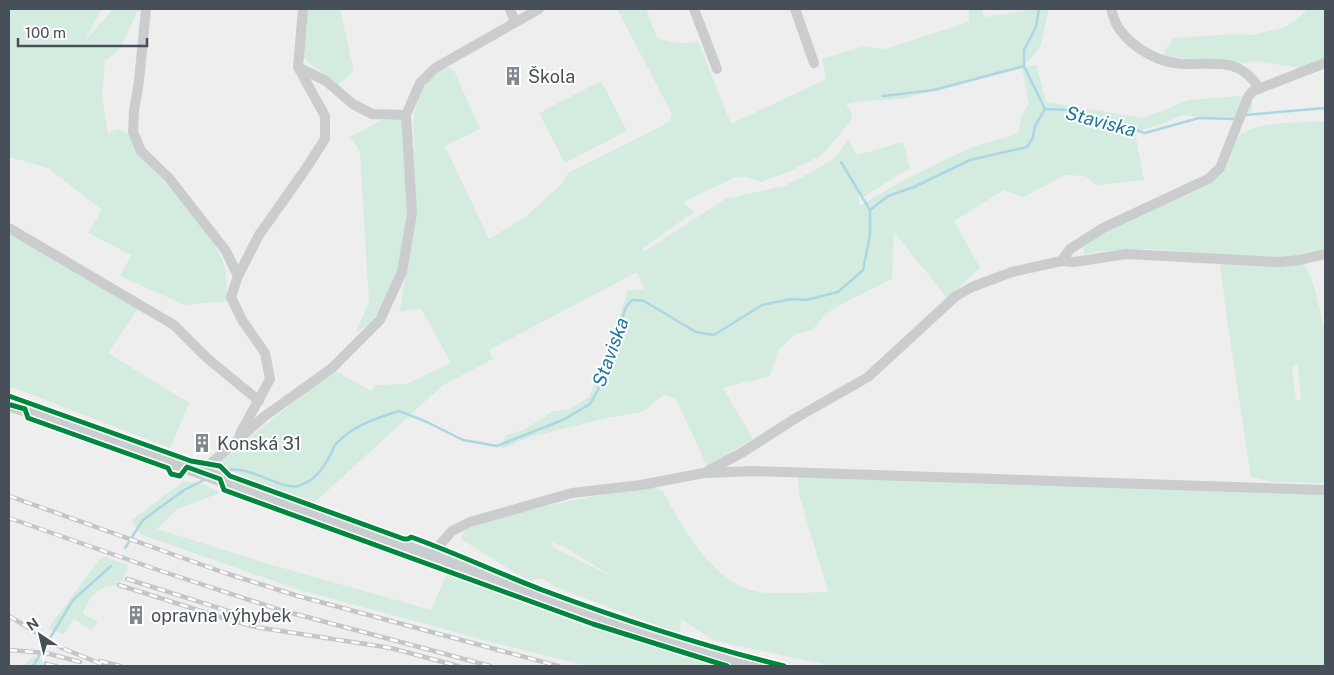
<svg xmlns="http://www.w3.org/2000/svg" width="1334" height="675" font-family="'Public Sans',sans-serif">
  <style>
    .green { fill: #d4ebdf; fill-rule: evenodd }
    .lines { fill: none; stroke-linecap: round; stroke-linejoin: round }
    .stream { stroke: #acd6e6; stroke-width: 2.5 }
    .street { stroke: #caccce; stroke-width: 10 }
    .secondary { stroke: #cacdcf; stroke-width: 14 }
    .rail-casing { stroke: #c4c5c7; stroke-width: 4.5 }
    .rail { stroke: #fff; stroke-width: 2.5; stroke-dasharray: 8; stroke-linecap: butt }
    .cycleway-casing { stroke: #fff; stroke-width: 8 }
    .cycleway { stroke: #00873e; stroke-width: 5 }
    .labels { text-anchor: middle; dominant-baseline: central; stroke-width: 4; stroke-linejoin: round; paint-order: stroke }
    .poi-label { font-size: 18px; fill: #474f58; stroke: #fff; text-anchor: start }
    .water-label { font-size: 19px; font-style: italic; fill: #1a7598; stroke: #fff }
  </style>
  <rect width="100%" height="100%" fill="#eee"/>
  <path class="green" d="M9 9H102L84 42 113 9H143L137 12 121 48 105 61 102 96 108 134C113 130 119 128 125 132 135 137 139 151 145 160 171 191 203 220 221 257 228 271 225 286 228 301L185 305 120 276 131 255 88 233 102 210 48 168 9 157Z
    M300 9H340L354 71 337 85 300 55Z
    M617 9H646L657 38C672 43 683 45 698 41L731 124 826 79 822 59 862 47 885 49 969 22V9H982L984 17C1006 14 1028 9 1049 9L1040 47 1023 67 1036 65 1046 102 1144 118 1189 100 1238 96 1251 98 1253 110 1240 119 1224 120 1182 115 1164 123 1135 132 1144 180 1096 185 1085 176 1065 175 1024 197 1004 190 954 221 980 268 947 298 894 232 892 279 836 307 825 315 812 330 796 334 778 350 770 376 723 388 753 439 707 466 676 399 664 395 642 412 607 418 530 437 501 449 505 436 525 429 553 411 568 410 589 397 610 347 628 290 644 289 637 272 489 350 493 359 443 385 314 503 225 469 221 461 333 370 371 391 376 385 406 384 451 363 421 308 400 312 405 276 370 324 356 332 369 302 360 152 350 137 382 120 402 119 405 134 415 152C411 117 413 89 444 67L451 68 455 73 480 129 445 146 489 239 525 217 563 183 568 173 662 126 670 120 672 114ZM1022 68 1029 104 1022 114 1018 134 972 147 906 179 859 206V195L865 196 910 168 903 142 857 155 848 140 836 157 810 173 784 186 725 199 644 252 643 248 694 212 683 202 736 177H747L761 182 790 171 818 157 826 151 852 119 851 111 846 104 862 101 902 99Z
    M1308 9H1325V62L1301 68 1256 61 1238 64 1165 56 1164 51 1174 38 1237 34 1253 35 1283 28 1295 21Z
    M601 81 627 131 565 163 539 113Z
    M1325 121V250L1302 256 1273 259 1149 249 1103 251 1084 254 1082 243C1110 230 1138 217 1165 204 1183 196 1201 189 1217 178 1230 170 1228 157 1233 145 1242 119 1302 123 1325 121Z
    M9 232 139 307 108 353 189 403 170 448 9 386Z
    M1220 263 1304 264C1315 282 1318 303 1323 324L1325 327V483L1274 482 1251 477 1227 320ZM1295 364 1298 366 1301 400 1296 401 1292 367Z
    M798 476 1325 493V666H831L713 640 681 619 680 634 553 586C545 579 542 576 532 581L520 576 461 539C463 532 470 526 477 524 491 518 507 515 522 512 565 501 609 493 654 487L662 490C683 528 712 583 759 592 777 595 809 592 828 592L799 494ZM551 542 564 547 612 576 556 549 551 546Z
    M184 481 204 484 220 493 177 509 157 529 262 562 431 610 447 573 728 666H588L503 645 300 590 142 535 131 521Z
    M105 557 128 565C126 569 125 576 122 580 117 587 110 585 103 588 93 592 86 604 83 614L98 622 91 630 74 619 64 634 50 629 51 624 100 559Z
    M33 656 47 661 48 666H24Z"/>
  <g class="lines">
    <path class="stream" d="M1039 9 1036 27 1024 50V66L1045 109
      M883 96 934 90 1024 66
      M1245 115 1325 108
      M841 162 870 210
      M217 473C245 459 279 491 298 486 318 479 322 469 332 452 333 448 335 444 338 442 354 425 377 418 399 411L425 421 463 440 497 446 563 420 590 404 598 390 626 307 632 300 644 301 696 332 714 335 762 305 791 299 806 300 838 292 863 270 870 235V210L888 196 914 187 970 160 1027 147 1033 137 1035 126 1045 109 1068 110 1145 133 1199 118 1233 119
      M125 548 143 520 184 490 206 479
      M33 666 73 600 111 566"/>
    <path class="street" d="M146 9 139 81 134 111 133 132 141 151 169 178 226 251 238 276
      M510 9 515 22
      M694 9 717 69
      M795 9 814 63
      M1111 9C1113 15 1115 24 1120 30 1134 49 1160 63 1183 64 1215 65 1238 56 1259 88
      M298 67 303 9
      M9 228 174 325 207 358 259 401
      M1061 261 1074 262 1126 254 1279 262 1300 260 1325 254
      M240 434 270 379 265 353 242 320 231 297 238 276 259 235 305 170 325 139V116L298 67 326 81 353 104 372 114 406 115
      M201 472 265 416 332 368 380 320 402 272 412 213 406 115 420 83 435 68 539 9
      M708 473 751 471 1325 490
      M432 558 438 547 452 531 470 522 572 493 641 485 704 473 743 452 796 418 868 377 956 296 972 287 1012 272 1061 261 1070 249 1103 228 1208 179 1220 168 1248 97 1253 91 1325 63"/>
    <path class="secondary" d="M9 404C145 450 279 501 413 550 527 593 640 634 757 666"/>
    <g class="rail-casing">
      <path id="rail" d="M9 496 225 573 298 596 558 666
        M9 518 158 570 277 609 490 666
        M127 579 260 621
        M119 585 223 618 255 627 391 648 458 666
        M9 616 62 648 106 666
        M9 650 46 653 80 662
        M100 661 120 666
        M46 664 56 666"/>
    </g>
    <use href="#rail" class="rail"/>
    <g class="cycleway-casing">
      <path id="cycleway" d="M9 396 191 461 220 466 230 476 404 539H408L411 537C456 553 500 574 545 591 623 620 703 646 784 666
        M11 405 25 409 28 418 168 468 171 474 180 476 187 467 220 479 224 490 593 624 727 666"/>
    </g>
    <use href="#cycleway" class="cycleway"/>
  </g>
  <defs>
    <g id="building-bare" transform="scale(1.5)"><path d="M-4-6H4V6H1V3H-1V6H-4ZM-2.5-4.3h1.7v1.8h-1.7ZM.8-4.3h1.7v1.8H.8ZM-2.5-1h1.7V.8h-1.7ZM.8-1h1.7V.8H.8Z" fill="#81878c" stroke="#fff" stroke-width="2.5" paint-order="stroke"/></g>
  </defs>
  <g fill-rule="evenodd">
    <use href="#building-bare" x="513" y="76"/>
    <use href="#building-bare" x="202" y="443"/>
    <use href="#building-bare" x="136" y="615"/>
  </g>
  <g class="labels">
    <g class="poi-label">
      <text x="528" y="76">Škola</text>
      <text x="217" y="443">Konská 31</text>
      <text x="151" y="615">opravna výhybek</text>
    </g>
    <g class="water-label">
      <text transform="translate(1101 121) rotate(15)">Staviska</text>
      <text transform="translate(610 352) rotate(-70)">Staviska</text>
    </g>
  </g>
  <rect width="1334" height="675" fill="none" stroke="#474f58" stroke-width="20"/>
  <g transform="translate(40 635) rotate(325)" stroke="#ffffff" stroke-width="4" paint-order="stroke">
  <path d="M0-4L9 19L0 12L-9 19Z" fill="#474f58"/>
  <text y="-8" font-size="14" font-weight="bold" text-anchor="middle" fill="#474f58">N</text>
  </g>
  <path d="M18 38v8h129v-8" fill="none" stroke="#474f58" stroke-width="2.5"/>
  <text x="25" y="38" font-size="15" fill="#474f58" stroke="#ffffff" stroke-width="4" paint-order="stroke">100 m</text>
</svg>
